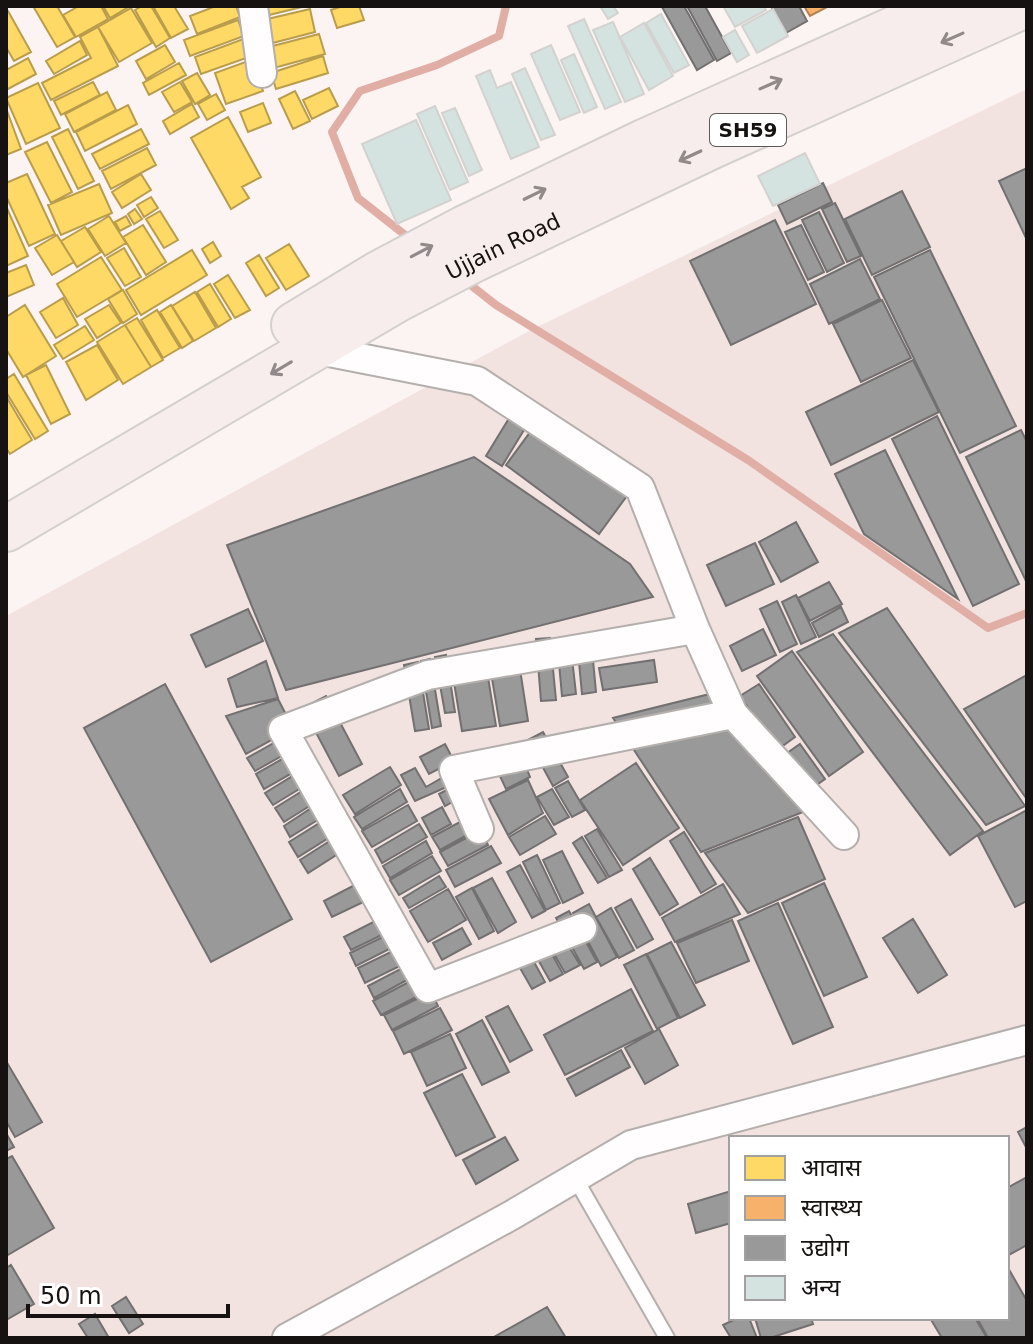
<svg xmlns="http://www.w3.org/2000/svg" width="1033" height="1344" font-family="'DejaVu Sans','Noto Sans Devanagari',sans-serif">
  <style>
    .built { fill: #f2e2e0; fill-rule: evenodd }
    .homes { fill: #ffd966; stroke: #b99d4d; stroke-width: 2 }
    .health { fill: #f6b26b; stroke: #b38250; stroke-width: 2 }
    .industry { fill: #999; stroke: #727070; stroke-width: 2 }
    .lines { fill: none; stroke-linecap: round; stroke-linejoin: round }
    .stream { stroke: #e1aea6; stroke-width: 8 }
    .building { fill: #d4e2e0; stroke: #d3d2d0; stroke-width: 2 }
    .lane-casing { stroke: #b4afad; stroke-width: 18 }
    .street-casing { stroke: #b4afad; stroke-width: 32 }
    .primary-casing { stroke: #d4d0cf; stroke-width: 48 }
    .lane { stroke: #fffdfd; stroke-width: 14 }
    .street { stroke: #fffdfd; stroke-width: 28 }
    .primary { stroke: #f7edec; stroke-width: 44 }
    .oneway { stroke: #928a8a }
    .labels { text-anchor: middle; dominant-baseline: central; stroke-width: 8; stroke-linejoin: round; paint-order: stroke }
    .shield { fill: #fff; stroke: #5d5959; stroke-width: 2 }
    .shield-label { font-size: 20px; font-weight: bold; fill: #171212 }
    .street-label { font-size: 22px; fill: #171212; stroke: #fff }
  </style>
  <rect width="100%" height="100%" fill="#fcf4f2"/>
  <path class="built" d="M1027 89V1338H6V616L529 331ZM731 1138H1007V1318H731Z"/>
  <path class="homes" d="M33 6H57L75 37 57 47Z
    M79 6H101L108 19 76 37 63 15Z
    M103 6H130L110 18Z
    M142 6H151L170 38 156 47 135 10Z
    M153 6H174L188 29 171 38Z
    M216 6H236L240 17 197 34 190 16Z
    M262 6H306L265 16Z
    M343 6H359L364 20 337 28 331 10Z
    M131 8 152 43 119 62 98 27Z
    M310 9 315 32 265 45 259 21Z
    M8 11 31 52 14 61 6 47V12Z
    M238 20 244 36 190 56 184 40Z
    M98 27 118 66 51 100 42 83 91 58 80 37Z
    M319 34 325 54 270 69 265 48Z
    M246 38 252 56 201 74 195 57Z
    M80 41 87 55 54 74 46 61Z
    M165 45 175 62 146 79 136 61Z
    M323 56 328 73 276 89 271 73Z
    M28 58 36 74 6 90V70Z
    M251 60 263 91 226 104 215 73Z
    M179 63 186 75 149 95 143 83Z
    M197 73 210 95 195 104 182 81Z
    M93 82 100 95 61 115 54 101Z
    M180 82 192 102 174 112 162 92Z
    M38 83 60 128 26 144 6 98Z
    M329 88 338 106 312 119 303 100Z
    M295 91 310 121 293 129 279 99Z
    M107 92 116 110 74 132 65 114Z
    M216 94 225 110 207 120 198 104Z
    M263 103 271 123 248 132 240 112Z
    M192 104 199 117 170 134 163 121Z
    M128 105 137 124 85 151 76 132Z
    M6 108 21 149 6 155Z
    M228 117 261 177 242 187 249 198 231 209 191 138Z
    M68 129 94 181 78 189 52 137Z
    M141 129 149 144 100 169 92 154Z
    M47 142 72 192 51 203 25 152Z
    M147 148 156 165 111 189 102 171Z
    M27 174 55 234 29 246 6 196V183Z
    M141 174 151 190 122 208 112 192Z
    M99 184 112 213 61 235 48 205Z
    M151 197 158 208 144 217 137 205Z
    M6 206 28 256 6 266Z
    M135 209 142 219 134 224 128 214Z
    M160 211 178 240 164 248 146 219Z
    M109 216 126 243 105 256 88 229Z
    M126 216 131 225 120 231 115 222Z
    M143 225 166 262 146 275 123 237Z
    M85 227 101 252 77 267 61 241Z
    M57 235 74 262 52 275 35 248Z
    M213 242 221 256 210 263 202 249Z
    M289 244 309 276 286 290 266 258Z
    M124 248 141 277 125 286 107 258Z
    M192 250 207 275 141 315 126 290Z
    M259 255 279 288 266 296 246 263Z
    M101 257 122 290 77 317 57 284Z
    M26 265 34 285 6 297V273Z
    M228 275 250 310 235 318 214 284Z
    M210 284 231 319 218 327 197 292Z
    M123 290 137 314 123 323 108 299Z
    M195 292 216 328 194 341 172 306Z
    M63 298 78 325 56 338 40 312Z
    M25 305 56 356 23 377 6 349V317Z
    M109 305 121 323 97 338 85 319Z
    M171 305 193 341 182 348 160 312Z
    M157 310 180 348 163 358 141 320Z
    M137 318 163 360 151 367 125 325Z
    M125 325 151 367 123 384 97 342Z
    M85 326 94 340 63 359 54 345Z
    M97 345 118 380 86 400 66 362Z
    M46 365 70 414 51 424 26 375Z
    M14 374 48 431 35 439 6 392V379Z
    M7 398 32 440 10 454 6 448Z"/>
  <path class="health" d="M804 6H829L810 16Z"/>
  <path class="industry" d="M664 6H684L714 60 697 70 662 7Z
    M687 6H705L731 53 717 61Z
    M771 6H799L807 21 786 33Z
    M1027 168V240L999 181Z
    M823 183 832 202 787 224 778 205Z
    M902 191 930 247 872 275 845 219Z
    M835 203 861 256 847 262 822 209Z
    M819 212 844 263 827 272 802 220Z
    M775 220 816 304 731 345 690 261Z
    M801 225 824 272 808 280 785 232Z
    M930 250 1016 426 960 453 874 277Z
    M860 259 880 299 829 324 810 284Z
    M882 300 911 358 861 382 833 324Z
    M913 360 939 412 831 465 806 412Z
    M511 415 527 425 502 466 486 456Z
    M937 416 1019 584 973 606 892 439Z
    M539 420 632 489 599 534 506 465Z
    M1021 430 1027 442V583L966 457Z
    M885 450 958 599 864 534 835 474Z
    M474 457 630 564 653 597 286 690 227 545Z
    M796 522 818 562 781 582 759 542Z
    M755 543 774 584 726 606 707 565Z
    M829 582 842 604 810 621 798 598Z
    M796 595 816 637 801 644 782 602Z
    M777 601 797 644 780 652 760 609Z
    M841 607 848 622 819 637 812 623Z
    M887 608 1025 806 986 825 839 633Z
    M248 609 263 641 206 667 191 635Z
    M763 629 776 655 742 671 730 646Z
    M833 634 983 831 950 855 797 652Z
    M550 638 556 700 541 701 536 639Z
    M591 639 596 692 582 694 577 641Z
    M570 640 576 694 562 696 557 641Z
    M517 650 528 721 500 726 488 654Z
    M792 651 863 752 829 776 757 676Z
    M484 653 496 726 462 731 450 658Z
    M446 655 455 712 445 713 435 657Z
    M430 659 441 726 432 728 421 661Z
    M654 660 657 682 603 690 599 668Z
    M266 661 278 698 237 707 228 679Z
    M418 662 429 729 415 731 404 665Z
    M1027 675V797L1026 798 964 709Z
    M165 684 292 919 211 962 84 728Z
    M759 684 795 737 777 750 740 696Z
    M730 689 808 810 701 852 613 718Z
    M326 696 362 764 339 776 303 708Z
    M278 699 293 728 246 754 226 716Z
    M295 731 303 744 255 771 247 758Z
    M543 732 568 777 553 786 528 740Z
    M445 744 454 761 429 774 420 757Z
    M800 744 825 779 808 791 783 756Z
    M305 746 313 761 264 789 256 774Z
    M524 762 530 777 506 789 499 774Z
    M636 763 679 828 623 865 580 800Z
    M312 764 319 777 273 805 265 793Z
    M390 767 401 785 355 814 343 795Z
    M415 768 426 787 454 771 458 782 415 801 401 775Z
    M528 780 543 813 508 835 489 799Z
    M568 781 585 810 572 817 555 788Z
    M315 783 324 797 284 822 275 808Z
    M460 783 466 794 445 806 439 794Z
    M400 789 407 802 362 829 354 817Z
    M552 789 569 817 554 825 537 797Z
    M325 799 332 811 290 837 284 826Z
    M408 805 417 821 372 847 362 831Z
    M442 807 451 824 431 835 422 818Z
    M1027 810V901L1015 907 978 836Z
    M334 814 343 829 298 857 289 842Z
    M471 816 478 829 440 850 432 837Z
    M545 816 556 834 520 855 509 837Z
    M798 817 825 879 748 913 705 853Z
    M419 824 427 837 382 863 375 850Z
    M597 829 622 870 609 877 585 836Z
    M481 830 488 845 448 866 440 852Z
    M344 832 352 845 308 873 300 860Z
    M684 832 716 884 701 893 670 841Z
    M582 837 607 878 598 883 573 843Z
    M426 841 432 853 390 878 383 866Z
    M491 846 501 863 455 887 446 870Z
    M562 851 583 893 563 903 543 860Z
    M537 855 560 903 546 910 523 862Z
    M432 856 441 871 399 895 390 880Z
    M650 858 678 904 660 915 633 869Z
    M520 865 545 911 532 918 507 872Z
    M439 876 446 887 409 908 403 898Z
    M370 877 380 894 332 917 324 901Z
    M492 878 516 922 498 933 473 888Z
    M824 883 867 977 824 996 782 903Z
    M723 884 740 914 675 942 662 918Z
    M472 888 494 931 479 939 456 897Z
    M448 889 466 920 428 942 410 911Z
    M631 899 653 939 637 948 615 908Z
    M778 903 833 1027 793 1044 738 921Z
    M589 904 617 957 601 966 573 913Z
    M611 908 634 950 619 958 596 917Z
    M569 911 597 962 584 969 556 918Z
    M387 915 394 929 351 950 344 937Z
    M913 919 947 975 918 993 883 938Z
    M732 920 749 961 696 983 677 943Z
    M556 925 580 965 565 973 542 933Z
    M462 928 471 944 442 960 433 943Z
    M395 931 401 943 356 966 350 953Z
    M540 933 563 974 550 981 527 940Z
    M522 940 545 982 532 989 508 947Z
    M671 942 705 1005 680 1018 647 954Z
    M401 947 408 962 365 983 358 968Z
    M646 954 678 1018 657 1029 624 965Z
    M410 964 416 975 374 998 368 986Z
    M416 978 424 993 381 1015 373 1001Z
    M631 989 653 1031 565 1075 544 1035Z
    M431 992 438 1006 392 1030 384 1015Z
    M508 1006 532 1050 510 1062 486 1017Z
    M440 1008 452 1030 404 1054 393 1031Z
    M482 1020 509 1072 482 1085 456 1034Z
    M659 1029 678 1065 645 1084 625 1048Z
    M450 1034 466 1068 427 1086 411 1052Z
    M621 1050 630 1067 576 1096 567 1079Z
    M6 1061 42 1122 15 1137 6 1121Z
    M462 1074 495 1137 456 1156 424 1093Z
    M1027 1127V1149L1018 1132Z
    M6 1133 14 1147 6 1151Z
    M505 1137 518 1160 476 1184 463 1160Z
    M12 1156 54 1228 6 1256V1159Z
    M1027 1177V1245L1007 1256V1188Z
    M731 1191V1223L696 1233 688 1204Z
    M11 1265 34 1304 6 1320V1268Z
    M1007 1266 1027 1301V1338H988L977 1318H1007Z
    M126 1297 143 1324 129 1333 112 1306Z
    M547 1307 566 1338H495L494 1337Z
    M95 1314 109 1338H88L79 1324Z
    M738 1318H749L757 1338H731L723 1325Z
    M755 1318H811L813 1324 770 1338H761Z
    M930 1318H975L987 1338H942Z"/>
  <g class="lines">
    <path class="stream" d="M414 242 358 198 332 132 360 91 437 65 499 36 506 6
      M463 279 496 305 748 460 988 628 1027 613"/>
  </g>
  <path class="building" d="M600 6H613L618 13 608 19Z
    M723 6H763L766 10 735 27Z
    M773 9 788 36 757 53 742 26Z
    M661 14 689 65 674 73 646 23Z
    M584 19 621 102 605 109 568 26Z
    M613 22 644 94 625 102 593 30Z
    M644 23 673 76 649 90 620 37Z
    M735 30 749 55 737 62 723 37Z
    M551 45 580 112 560 120 531 54Z
    M574 54 597 107 584 113 561 60Z
    M525 68 555 135 541 140 512 74Z
    M490 70 497 88 511 82 539 147 511 159 476 76Z
    M435 106 468 182 450 190 417 114Z
    M455 108 482 170 469 176 442 113Z
    M416 120 451 200 397 224 362 144Z
    M805 153 820 184 773 206 758 176Z"/>
  <g class="lines">
    <g class="lane-casing">
      <path id="lane" d="M575 1178 667 1338"/>
    </g>
    <g class="street-casing">
      <path id="street" d="M253 6 262 73
        M319 346 324 351 477 381 640 488 695 629 428 675 283 730 428 988 582 928
        M695 629 733 714 844 835
        M479 829 454 770 733 714
        M287 1338 512 1215 631 1145 1027 1040"/>
    </g>
    <g class="primary-casing">
      <g id="primary">
        <path d="M294 325 378 274 465 228 646 141 945 6"/>
        <path id="s1" d="M6 529 396 300 475 259 710 147 1023 6"/>
      </g>
    </g>
    <use href="#lane" class="lane"/>
    <use href="#street" class="street"/>
    <use href="#primary" class="primary"/>
  </g>
  <defs><path id="oneway-shaft" d="M-6 0H5M1.5-3L5.5 0L1.5 3" fill="none" stroke-width="1.6" stroke-linecap="round" stroke-linejoin="round" transform="scale(2)"/></defs>
  <g class="oneway">
    <use href="#oneway-shaft" transform="translate(952 38) rotate(156)"/>
    <use href="#oneway-shaft" transform="translate(771 84) rotate(-24)"/>
    <use href="#oneway-shaft" transform="translate(690 156) rotate(155)"/>
    <use href="#oneway-shaft" transform="translate(535 194) rotate(-26)"/>
    <use href="#oneway-shaft" transform="translate(422 251) rotate(-28)"/>
    <use href="#oneway-shaft" transform="translate(281 368) rotate(149)"/>
  </g>
  <g class="labels">
    <rect class="shield" x="710" y="114" width="76" height="32" rx="6"/>
    <g class="shield-label">
      <text x="748" y="130">SH59</text>
    </g>
    <g class="street-label">
      <text stroke="none"><textPath href="#s1" startOffset="572">Ujjain Road</textPath></text>
    </g>
  </g>
  <rect width="1033" height="1344" fill="none" stroke="#171212" stroke-width="16"/>
  <rect x="729" y="1136" width="280" height="184" fill="#ffffff" stroke="#a2a0a0" stroke-width="2"/>
  <rect x="745" y="1156" width="40" height="24" fill="#ffd966" stroke="#a2a0a0" stroke-width="2"/>
  <text x="801" y="1176" font-size="24" fill="#171212">आवास</text>
  <rect x="745" y="1196" width="40" height="24" fill="#f6b26b" stroke="#a2a0a0" stroke-width="2"/>
  <text x="801" y="1216" font-size="24" fill="#171212">स्वास्थ्य</text>
  <rect x="745" y="1236" width="40" height="24" fill="#999999" stroke="#a2a0a0" stroke-width="2"/>
  <text x="801" y="1256" font-size="24" fill="#171212">उद्योग</text>
  <rect x="745" y="1276" width="40" height="24" fill="#d4e2e0" stroke="#a2a0a0" stroke-width="2"/>
  <text x="801" y="1296" font-size="24" fill="#171212">अन्य</text>
  <path d="M28 1304v12h200v-12" fill="none" stroke="#171212" stroke-width="4"/>
  <text x="40" y="1304" font-size="24" fill="#171212" stroke="#ffffff" stroke-width="6" paint-order="stroke">50 m</text>
</svg>
